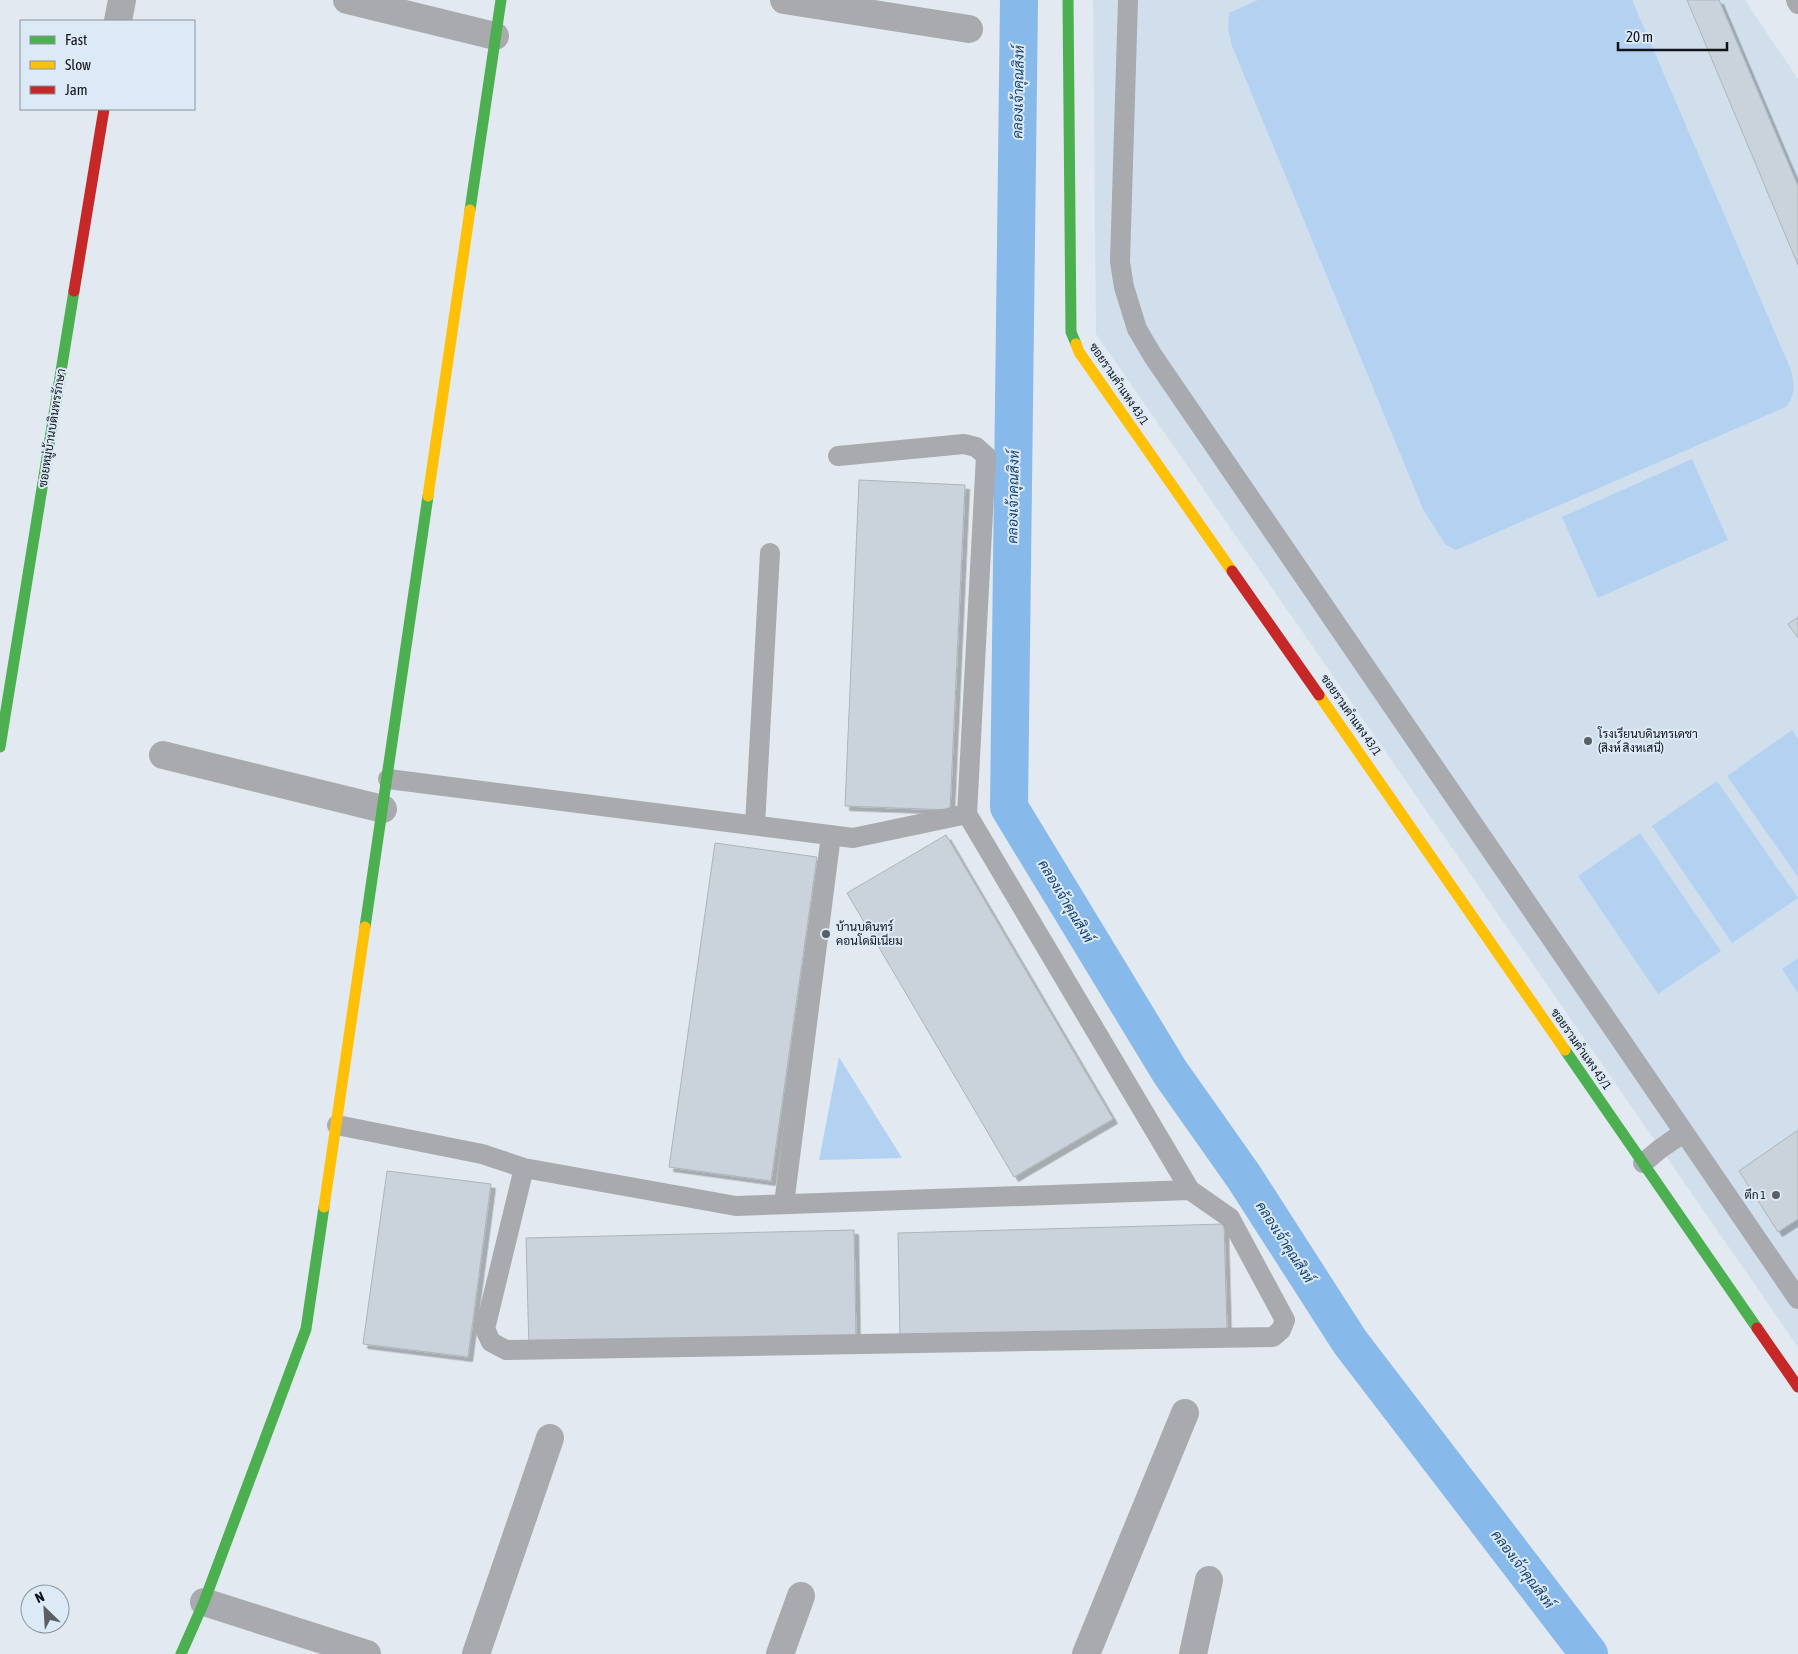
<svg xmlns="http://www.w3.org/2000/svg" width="1798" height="1654" font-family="'Asap Condensed',Sarabun,sans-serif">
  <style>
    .built { fill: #d1deec }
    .green { fill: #b3d2f2 }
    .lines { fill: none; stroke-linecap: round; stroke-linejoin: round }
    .canal { stroke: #88b9eb; stroke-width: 38 }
    .building { fill: #cad2db; stroke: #aeb4ba; filter: url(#shadow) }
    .lane { stroke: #a8aaad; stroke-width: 20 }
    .street { stroke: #a8aaad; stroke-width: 28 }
    .fast { stroke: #4caf50; stroke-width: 11 }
    .slow { stroke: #ffc107; stroke-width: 11 }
    .jam { stroke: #c62828; stroke-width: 11 }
    .poi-dot { fill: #5a5f64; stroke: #dce9f6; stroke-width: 2 }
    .labels { text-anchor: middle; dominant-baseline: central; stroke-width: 4; stroke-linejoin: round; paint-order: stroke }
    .street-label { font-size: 12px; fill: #101419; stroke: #dce9f6 }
    .poi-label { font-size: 12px; fill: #101419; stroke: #dce9f6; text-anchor: start }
    .water-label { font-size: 14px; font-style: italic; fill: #11416d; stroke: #dce9f6 }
  </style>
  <defs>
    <filter id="shadow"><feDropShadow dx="4.5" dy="4.5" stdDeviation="0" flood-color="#0004"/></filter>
  </defs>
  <rect width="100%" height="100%" fill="#e2e9f0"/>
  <path class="built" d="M1093 0H1745L1798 79V1347L1096 334Z"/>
  <path class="green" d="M1258 0H1632L1791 370C1794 384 1796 396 1786 407L1456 550 1445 544 1423 509 1232 46 1228 29 1229 13Z
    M1692 459 1728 540 1598 598 1562 517Z
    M1792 730 1798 739V877L1727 776Z
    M1717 781 1798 898 1732 943 1652 826Z
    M1640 833 1721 951 1658 994 1578 876Z
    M1798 958V993L1782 969Z
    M839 1057 902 1158 819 1160Z"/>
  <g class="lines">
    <path class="canal" d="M1019 0 1009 807 1170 1072 1244 1177 1350 1342 1589 1654"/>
  </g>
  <path class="building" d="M1687 0H1719L1798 186V265Z
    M859 480 965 485 950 810 845 806Z
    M1798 617V638L1788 624Z
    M946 835 1113 1119 1014 1177 847 893Z
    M715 843 817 857 771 1181 669 1167Z
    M1798 1130V1219L1778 1232 1739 1171Z
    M387 1171 491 1184 468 1357 363 1344Z
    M1224 1224 1227 1330 900 1339 898 1233Z
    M854 1230 856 1339 529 1349 526 1238Z"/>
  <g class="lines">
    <path class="lane" d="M1128 0 1120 262 1124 287 1137 329 1153 356 1798 1299
      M1796 0 1798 4
      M838 456 964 444 976 447 986 456 967 814 1190 1190
      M388 779 853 838 967 814
      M755 825 770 553
      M337 1125 482 1154 524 1168 736 1206 1190 1190 1230 1218 1285 1320 1281 1330 1273 1337 506 1350 491 1342 485 1329 524 1168
      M1643 1163 1660 1149 1683 1133
      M784 1204 831 835"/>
    <path class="street" d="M347 0 495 36
      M784 0 969 29
      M118 21 122 0
      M163 755 383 809
      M204 1602 367 1654
      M476 1654 550 1438
      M780 1654 801 1596
      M1086 1654 1185 1413
      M1193 1654 1209 1580"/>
    <path class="fast" d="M1068 0 1071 332 1076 344
      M470 210 501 0
      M0 747 74 291
      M365 927 428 496
      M1565 1050 1757 1328
      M181 1654 204 1602 306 1329 324 1207"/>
    <path class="slow" d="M1076 344 1079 352 1232 571
      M428 496 470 210
      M1319 695 1565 1050
      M324 1207 365 927"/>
    <path class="jam" d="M74 291 104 109
      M1232 571 1319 695
      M1757 1328 1798 1387"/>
  </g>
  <g class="poi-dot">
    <circle cx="1588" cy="741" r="5"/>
    <circle cx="826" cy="934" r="5"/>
    <circle cx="1776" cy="1195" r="5"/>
  </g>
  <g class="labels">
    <g class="street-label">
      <text transform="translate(1119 384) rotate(56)">ซอยรามคำแหง 43/1</text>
      <text transform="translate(52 428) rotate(-81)">ซอยหมู่บ้านบดินทรรักษา</text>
      <text transform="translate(1351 715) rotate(55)">ซอยรามคำแหง 43/1</text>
      <text transform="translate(1581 1049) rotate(55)">ซอยรามคำแหง 43/1</text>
    </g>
    <g class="poi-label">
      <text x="1598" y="734">โรงเรียนบดินทรเดชา<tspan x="1598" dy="14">(สิงห์ สิงหเสนี)</tspan></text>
      <text x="836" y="927">บ้านบดินทร์<tspan x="836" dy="14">คอนโดมิเนียม</tspan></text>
      <text x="1766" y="1195" text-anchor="end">ตึก 1</text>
    </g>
    <g class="water-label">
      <text transform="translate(1018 92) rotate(-89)">คลองเจ้าคุณสิงห์</text>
      <text transform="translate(1013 497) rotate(-89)">คลองเจ้าคุณสิงห์</text>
      <text transform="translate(1066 901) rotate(59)">คลองเจ้าคุณสิงห์</text>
      <text transform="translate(1285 1242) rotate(57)">คลองเจ้าคุณสิงห์</text>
      <text transform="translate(1523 1569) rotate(53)">คลองเจ้าคุณสิงห์</text>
    </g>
  </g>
  <rect x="20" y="20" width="175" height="90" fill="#dce9f6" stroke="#8a949e"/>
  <rect x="30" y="36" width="25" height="8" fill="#4caf50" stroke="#8a949e"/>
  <text x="65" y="45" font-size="15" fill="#101419">Fast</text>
  <rect x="30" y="61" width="25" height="8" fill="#ffc107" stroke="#8a949e"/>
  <text x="65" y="70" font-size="15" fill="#101419">Slow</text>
  <rect x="30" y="86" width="25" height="8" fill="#c62828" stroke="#8a949e"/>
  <text x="65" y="95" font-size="15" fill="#101419">Jam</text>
  <g transform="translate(45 1609) rotate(335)"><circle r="24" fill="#dce9f6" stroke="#8a949e"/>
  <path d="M0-4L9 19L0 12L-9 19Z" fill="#5a5f64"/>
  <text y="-8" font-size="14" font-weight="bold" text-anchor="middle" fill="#101419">N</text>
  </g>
  <path d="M1618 42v8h109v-8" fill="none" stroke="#101419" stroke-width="2.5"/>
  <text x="1626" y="42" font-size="15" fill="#101419" stroke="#dce9f6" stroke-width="4" paint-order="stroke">20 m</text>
</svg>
